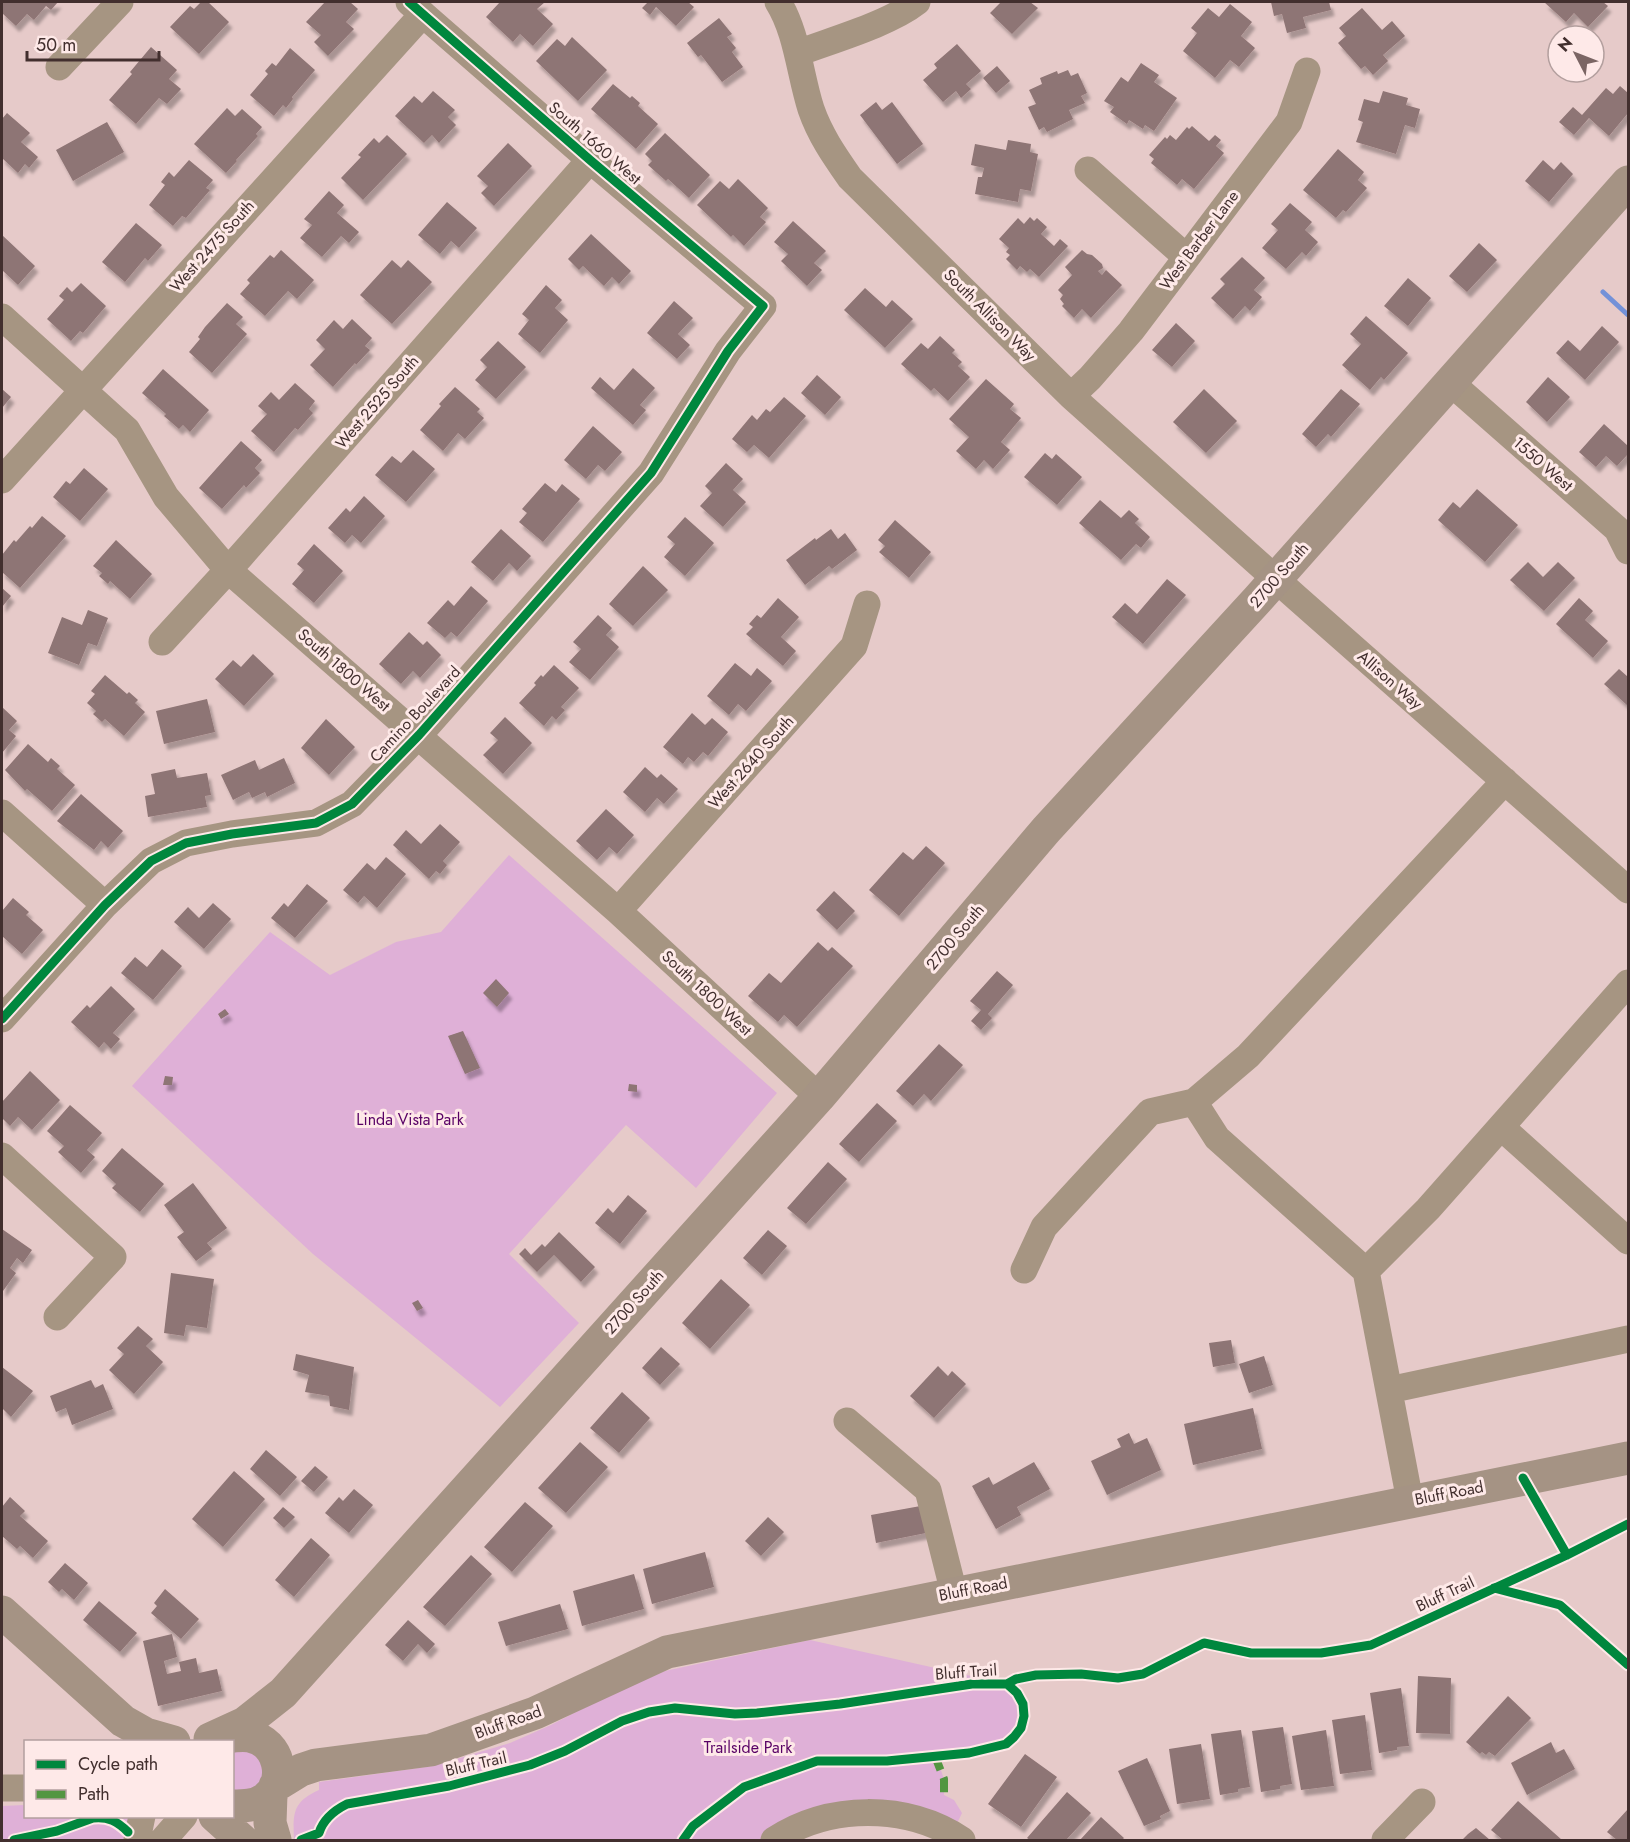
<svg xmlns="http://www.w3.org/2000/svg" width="1630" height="1842" font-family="Jost,sans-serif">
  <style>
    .green { fill: #dfb0d7 }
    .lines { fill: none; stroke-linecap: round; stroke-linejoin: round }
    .stream { stroke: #7391d8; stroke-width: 5 }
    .building { fill: #8e7474; filter: url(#shadow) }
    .minor { stroke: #a69582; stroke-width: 27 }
    .major { stroke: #a59384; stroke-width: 33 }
    .quiet { stroke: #529641; stroke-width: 8; stroke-dasharray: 15 8; stroke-linecap: butt }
    .cycleway-casing { stroke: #fee9e8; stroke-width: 13 }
    .cycleway { stroke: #00873e; stroke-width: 9 }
    .labels { text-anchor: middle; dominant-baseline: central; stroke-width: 6; stroke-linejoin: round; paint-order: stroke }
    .street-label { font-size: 16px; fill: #422f2e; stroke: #fee9e8 }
    .park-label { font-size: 16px; fill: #580165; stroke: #fee9e8 }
  </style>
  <defs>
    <filter id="shadow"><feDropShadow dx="3.5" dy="6" stdDeviation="1.5" flood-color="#0004"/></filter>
  </defs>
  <rect width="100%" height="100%" fill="#e6cac9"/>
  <path class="green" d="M509 855 777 1093 696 1188 626 1125 509 1254 579 1323 500 1407 313 1254 132 1086 270 932 330 975 396 942 441 932Z
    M810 1640 1007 1684C1018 1694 1027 1704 1023 1720 1015 1755 965 1754 936 1756L944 1779V1795L954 1800 962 1813 952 1834 903 1816 774 1840H294C293 1814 292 1802 319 1790V1782L433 1766 510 1743 551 1725 605 1697 665 1671Z
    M245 1748 266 1763 260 1788 233 1795V1749Z
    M25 1805 26 1816 129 1817 128 1840H2V1806Z"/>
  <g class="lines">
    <path class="stream" d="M1603 292 1628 315"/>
  </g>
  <path class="building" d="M2 2H58L51 10 46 6 34 20 27 14 16 26 2 13Z
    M201 2H208L229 22 199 54 170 27 190 6 194 9Z
    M325 2H350L358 9 346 22 354 29 328 56 314 42 321 35 306 22Z
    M500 2H545L537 9 553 24 533 46 520 34 513 42 486 17Z
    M648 2H688L694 7 676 26 656 7 650 15 642 8Z
    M1001 2H1030L1038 8 1012 34 990 13Z
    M1271 2H1329L1331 10 1303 17 1306 28 1287 33 1282 14 1274 16Z
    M1544 2H1603L1608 6 1588 27 1574 13 1566 22Z
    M1230 4 1252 22 1241 36 1255 48 1239 67 1230 60 1215 78 1183 51 1197 33 1191 28 1208 8 1219 17Z
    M1362 8 1382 30 1392 21 1405 36 1383 55 1388 61 1373 75 1365 66 1361 69 1338 43 1346 36 1339 28Z
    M719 18 732 34 727 37 736 48 732 52 743 67 722 82 701 55 698 57 687 43Z
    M572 37 607 70 578 101 536 61 557 39 565 46Z
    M957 44 981 71 966 84 971 89 961 98 956 91 943 102 923 80 937 68 934 64Z
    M151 47 177 70 169 79 181 89 167 104 159 98 136 124 109 100 132 74 130 72Z
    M290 48 315 70 292 97 293 99 286 108 283 105 274 116 250 95 268 74 265 71 272 63 276 66Z
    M1141 63 1159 75 1154 82 1177 98 1154 131 1145 125 1143 129 1129 120 1127 124 1110 112 1114 107 1104 101 1121 77 1128 82Z
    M997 66 1010 81 996 93 983 78Z
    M1068 70 1071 76 1078 73 1087 93 1081 96 1085 103 1069 110 1073 119 1047 132 1044 127 1039 130 1028 107 1036 104 1029 90 1042 84 1040 78 1057 71 1058 74Z
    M613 84 630 98 632 96 640 103 638 106 658 124 636 149 591 109Z
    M1620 86 1628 93V113L1609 136 1589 118 1574 135 1559 122 1573 107 1582 115 1606 88 1613 94Z
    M433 91 455 110 448 117 456 125 439 143 432 135 424 143 395 116 414 96 422 103Z
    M1383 91 1408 98 1406 105 1420 109 1415 128 1405 125 1396 154 1356 142 1363 122 1358 120 1364 99 1379 103Z
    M876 102 882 110 892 102 923 144 897 164 860 115Z
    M227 108 235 116 242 109 262 127 256 134 258 136 236 160 237 161 226 173 194 144Z
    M7 113 30 133 21 142 38 157 29 168 25 164 18 173 2 158V119Z
    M107 122 124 152 73 181 56 150Z
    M1192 126 1209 141 1215 135 1221 140 1216 146 1224 153 1194 189 1182 179 1177 185 1151 163 1154 159 1149 155 1165 137 1167 139 1170 135 1176 140 1187 127 1189 129Z
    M665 133 710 175 689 198 668 179 666 181 648 165 652 161 645 154Z
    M387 135 407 154 363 200 341 178 361 157 358 155 374 138 379 143Z
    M1008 140 1031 144 1030 152 1038 154 1031 191 1020 189 1018 202 975 194 978 177H982L984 168 971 165 975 144 1006 150Z
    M508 143 532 166 494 206 481 193 488 186 477 176Z
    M1338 149 1364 172 1358 180 1367 188 1346 212 1343 210 1336 218 1303 190Z
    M189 160 213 180 206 188 210 190 186 218 182 216 173 226 149 205 165 185 161 182 169 172 174 177Z
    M1543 160 1554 170 1561 162 1573 174 1549 202 1525 181Z
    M738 179 768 208 760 217 766 222 744 246 733 235 731 237 697 205 720 181 729 189Z
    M329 191 344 205 337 213 359 232 349 243 341 236 322 257 300 238 312 225 304 219Z
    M447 202 477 228 459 248 451 241 440 254 418 235Z
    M1290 203 1312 222 1305 230 1318 242 1306 256 1302 252 1286 269 1262 248 1278 230 1271 224Z
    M1030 217 1034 221 1037 218 1047 227 1041 234 1054 246 1060 239 1068 246 1039 277 1030 269 1027 272 1020 266 1017 270 1006 259 1010 255 1006 252 1009 248 999 239 1018 218 1024 224Z
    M793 221 826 251 814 263 822 270 807 286 781 261 788 254 774 242Z
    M136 223 162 245 148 261 145 258 125 282 102 262Z
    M591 234 631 271 619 284 612 277 604 286 583 266 579 270 568 259Z
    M2 235 35 266 18 285 2 270Z
    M1479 243 1497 260 1467 292 1449 276Z
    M281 250 314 280 297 299 288 291 265 316 240 294 250 283 247 280 270 255 274 258Z
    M1082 250 1087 254 1092 255 1102 264 1103 268 1098 271 1102 275 1106 270 1122 285 1091 318 1082 309 1074 318 1062 306 1064 304 1060 299 1063 295 1058 290 1072 275 1065 267Z
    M1242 257 1265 278 1254 290 1262 297 1250 311 1245 306 1233 319 1211 298 1225 284 1220 279Z
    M392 260 401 268 408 260 432 282 392 324 360 295Z
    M1408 278 1431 298 1408 326 1384 306Z
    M81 283 106 306 83 333 80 331 71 341 47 319 64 300 59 296 67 287 72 292Z
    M546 285 562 300 555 308 568 320 540 353 518 334 529 320 522 314Z
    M865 288 886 307 892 300 913 319 885 348 844 310Z
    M674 301 693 318 678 334 690 345 677 359 647 333Z
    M227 303 243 317 236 324 247 334 212 373 189 352 200 339 198 337 205 327Z
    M1366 316 1408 353 1384 380 1381 377 1370 390 1342 365 1361 344 1350 334Z
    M352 319 372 338 365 346 370 350 356 365 355 363 333 387 310 365 325 349 316 340 334 320 343 329Z
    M1176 323 1195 341 1172 367 1152 350Z
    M1602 326 1619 342 1585 380 1556 353 1568 340 1580 351Z
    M940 336 955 350 952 353 962 362 958 366 970 377 948 401 934 388 931 391 901 364 921 343 928 349Z
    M498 341 526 367 496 399 475 380 487 367 480 360Z
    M633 368 655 388 640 405 646 410 633 425 591 388 600 377 614 390Z
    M163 369 209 410 190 432 183 425 179 429 164 416 166 414 142 393Z
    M817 375 841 397 825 415 801 393Z
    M1548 377 1570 397 1547 422 1526 402Z
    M986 379 1014 404 1010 409 1021 418 1001 442 1010 450 993 469 984 460 976 469 956 451 969 437 949 419Z
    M295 383 315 401 309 409 313 413 298 430 295 428 274 452 251 431 267 414 258 406 271 392 279 400Z
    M455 387 480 409 477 412 484 418 465 439 458 433 443 451 420 430 441 406 439 404Z
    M2 389 11 397 2 408Z
    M1204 389 1237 421 1206 453 1173 422Z
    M1341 389 1360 404 1331 437 1328 434 1316 447 1302 434Z
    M784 397 806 416 769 458 754 445 747 452 732 439 752 415 757 420 766 409 770 412Z
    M1604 424 1628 446V454L1617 466 1606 456 1596 467 1579 452Z
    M593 426 622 452 605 471 598 465 586 479 564 460Z
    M241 441 262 460 255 468 260 473 246 488 244 485 222 509 199 488Z
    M413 450 435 469 406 502 375 475 392 456 401 463Z
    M1045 453 1052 459 1056 454 1082 477 1057 505 1024 477Z
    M726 463 743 479 733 490 746 502 723 527 700 506 712 493 705 486Z
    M84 468 108 489 80 521 53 497 66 481 70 484Z
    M545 483 556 492 562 484 580 499 543 542 519 522 527 513 522 509Z
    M1477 489 1518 525 1485 562 1438 520 1453 502 1460 508Z
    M364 496 385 516 361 543 352 535 345 543 328 528 346 508 350 512Z
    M1100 500 1121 518 1129 510 1139 519 1135 523 1150 537 1141 548 1136 544 1121 560 1079 523Z
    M42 516 66 536 20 588 2 572V555L14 540 16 542 30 526 32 528Z
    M685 517 714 543 685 576 664 557 675 544 667 537Z
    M895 520 931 552 909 578 879 552 885 546 878 540Z
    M501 529 531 556 517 571 509 563 493 581 471 562Z
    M831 529 838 539 845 533 857 550 832 569 829 566 805 585 786 560 815 538 816 540Z
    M116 540 152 574 130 599 110 581 108 584 99 576 102 573 93 566Z
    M314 544 343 571 314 603 292 584 304 570 297 564Z
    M1528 562 1543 577 1558 562 1575 578 1544 611 1510 580Z
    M643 566 668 590 633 626 609 604Z
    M1167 579 1186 595 1143 644 1112 617 1125 603 1137 614Z
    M471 586 488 601 457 637 451 632 445 638 427 623 448 600 454 606Z
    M2 588 11 596 2 607Z
    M778 598 799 617 781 637 796 651 783 666 746 634 753 627 749 624 757 615 761 618Z
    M1579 598 1593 611 1585 620 1608 641 1593 658 1556 624Z
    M88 610 108 618 97 646 88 643 79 665 48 653 62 617 82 625Z
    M598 615 612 628 606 635 619 647 590 680 569 662 581 649 573 642Z
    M409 632 423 645 427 641 441 655 420 678 413 671 401 684 379 664Z
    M253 654 274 674 244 706 215 679 233 660 241 667Z
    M735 663 751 676 757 668 772 681 746 711 738 704 729 715 707 696Z
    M554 665 579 688 561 707 565 710 556 720 552 716 544 726 519 703 536 685 534 683 541 675 543 677Z
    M1619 669 1628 677V706L1604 684Z
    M105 675 127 694 129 692 138 700 135 703 145 712 124 736 105 719 102 722 93 714 96 711 87 703 95 694 91 691Z
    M207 699 215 732 164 744 156 711Z
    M2 707 17 721 9 730 16 736 2 753Z
    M692 713 705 725 712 718 728 732 708 756 703 752 694 762 688 757 683 764 663 747Z
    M505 717 532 743 503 774 483 755 498 740 490 733Z
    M326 719 355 747 329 775 301 748Z
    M28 744 48 762 51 758 60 766 57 769 75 785 52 811 27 789 25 791 5 770Z
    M284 758 295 783 267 797 265 792 252 798 249 792 233 800 221 775 255 760 259 770Z
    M645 767 657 778 661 774 678 789 664 804 657 798 645 812 623 792Z
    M175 769 177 778 207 773 211 795 205 796 207 807 148 817 145 796 155 794 151 774Z
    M81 794 123 831 108 848 101 841 94 850 57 821Z
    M606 809 634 835 617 854 609 847 597 860 576 841Z
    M440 824 460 842 443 861 447 865 440 874 436 871 429 879 393 845 406 830 421 844Z
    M926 846 945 863 899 916 869 890 903 852 913 860Z
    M386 857 406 874 377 908 364 896 358 903 343 890 367 863 375 870Z
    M307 884 328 901 295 938 271 918 284 903 288 907Z
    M834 891 855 911 837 930 816 910Z
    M13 898 29 912 26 915 43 930 22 954 2 936V911Z
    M213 903 231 919 204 949 174 922 188 907 199 918Z
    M818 942 828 951 832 947 853 966 797 1027 784 1015 778 1022 748 996 769 973 781 983Z
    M162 949 182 966 153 1000 121 973 135 957 147 967Z
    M997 971 1013 985 988 1014 992 1018 981 1030 971 1021 981 1010 970 1001Z
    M496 979 509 993 497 1007 483 993Z
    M111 986 135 1009 113 1033 120 1039 111 1049 104 1042 99 1048 71 1022 87 1005 90 1008Z
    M225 1009 229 1014 221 1019 218 1014Z
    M463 1031 480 1068 465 1074 448 1036Z
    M939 1044 963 1065 931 1101 924 1094 913 1106 896 1091Z
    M30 1071 60 1100 32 1130 18 1117 10 1126 2 1118V1102Z
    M165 1076 173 1077 172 1085H163Z
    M629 1084 637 1085V1092L628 1091Z
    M877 1103 897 1121 859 1162 839 1144Z
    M70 1105 102 1133 87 1150 95 1157 81 1173 58 1152 64 1146 47 1131Z
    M122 1148 164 1184 140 1212 112 1188 116 1184 102 1171Z
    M828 1162 847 1179 806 1224 787 1208Z
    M193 1183 227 1228 207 1243 212 1249 196 1261 177 1237 184 1232 164 1205Z
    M628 1195 647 1211 620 1244 595 1223 608 1208 613 1213Z
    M2 1229 32 1250 23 1263 17 1258 10 1268 16 1273 3 1291 2 1290Z
    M768 1230 787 1246 762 1275 743 1258Z
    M559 1232 595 1267 581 1282 554 1255 537 1272 519 1254 525 1248 531 1255 542 1244 545 1247Z
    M171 1273 214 1279 207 1328 186 1325 184 1336 164 1333Z
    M721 1279 750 1305 710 1349 682 1323Z
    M418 1300 423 1308 417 1311 412 1303Z
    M138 1326 153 1339 146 1346 163 1362 134 1394 109 1370 124 1354 117 1348Z
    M1231 1340 1235 1363 1213 1367 1209 1343Z
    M661 1347 680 1364 660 1385 642 1368Z
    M296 1354 354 1367 349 1410 330 1406 329 1396 305 1392 309 1375 293 1370Z
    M1264 1356 1273 1385 1249 1393 1239 1364Z
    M938 1366 948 1376 952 1371 966 1384 934 1418 910 1396Z
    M2 1367 33 1391 11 1417 2 1408Z
    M91 1380 95 1388 103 1384 113 1409 72 1425 66 1408 56 1412 50 1396Z
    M622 1392 650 1418 619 1453 590 1428Z
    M1253 1408 1262 1449 1193 1465 1184 1424Z
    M1129 1433 1134 1444 1147 1438 1161 1470 1107 1495 1091 1461 1121 1447 1117 1439Z
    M580 1442 608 1467 566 1513 538 1488Z
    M266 1450 297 1477 280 1496 250 1469Z
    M1034 1462 1050 1489 1017 1507 1021 1515 996 1529 972 1486 989 1477 993 1485Z
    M315 1466 328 1477 314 1492 301 1481Z
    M234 1471 265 1499 223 1547 192 1519Z
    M354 1489 373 1505 349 1533 325 1513 339 1497 343 1501Z
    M10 1497 25 1511 20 1516 48 1541 33 1558 20 1546 17 1549 2 1536V1507Z
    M525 1502 553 1526 512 1572 484 1547Z
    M926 1505 931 1532 876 1543 871 1515Z
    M283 1507 295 1517 284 1528 273 1518Z
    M768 1517 784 1532 761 1556 745 1541Z
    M311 1538 330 1555 294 1597 275 1580Z
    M705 1552 714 1587 652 1604 643 1569Z
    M471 1555 492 1574 445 1626 423 1607Z
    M65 1563 88 1583 74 1600 62 1589 59 1592 48 1582Z
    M634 1574 644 1609 582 1626 573 1591Z
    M165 1589 199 1619 181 1639 151 1613 157 1606 154 1603Z
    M99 1601 137 1633 120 1652 83 1620Z
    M560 1604 568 1629 506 1646 498 1622Z
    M408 1620 435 1644 427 1653 418 1644 403 1661 385 1645Z
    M172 1634 177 1657 164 1661 167 1674 181 1671 179 1662 196 1658 199 1673 217 1669 222 1691 158 1706 143 1641Z
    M1418 1676 1451 1678 1450 1734 1416 1733Z
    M1401 1688 1409 1746 1397 1747V1750L1379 1753 1370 1693Z
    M1508 1696 1531 1718 1495 1756 1489 1752 1486 1755 1482 1752 1480 1754 1466 1742Z
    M1365 1715 1372 1770 1340 1774 1332 1720Z
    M1283 1727 1292 1784 1280 1786V1789L1261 1792 1252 1731Z
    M1241 1730 1250 1787 1238 1789V1792L1220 1795 1211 1734Z
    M1326 1730 1334 1786 1301 1790 1292 1736Z
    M1551 1742 1556 1753 1564 1749 1575 1769 1527 1795 1511 1763Z
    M1201 1744 1210 1799 1177 1804 1169 1749Z
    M1025 1754 1057 1777 1021 1827 988 1804Z
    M1147 1758 1170 1811 1160 1816 1161 1819 1144 1826 1118 1771Z
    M1067 1792 1091 1813 1066 1840H1030L1027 1838Z
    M1518 1801 1562 1840H1503L1491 1830Z
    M1628 1809V1840H1617L1607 1832Z
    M1101 1817 1124 1838 1122 1840H1080Z
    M1476 1828 1490 1840H1462L1468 1834Z"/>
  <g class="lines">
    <path class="minor" d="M778 2C797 32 800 75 811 109 820 135 834 155 850 178L1071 396 1297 598 1628 890
      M798 53C832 40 889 24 917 2
      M59 67 120 2
      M1088 170 1185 256
      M2 317 127 430 166 497 227 569 618 911 819 1097
      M1451 383 1617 529 1628 551
      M1071 396 1090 378 1131 331 1289 122 1307 71
      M2 480 423 14
      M162 642 240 557 590 160
      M2 813 105 905
      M618 911 854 646 867 604
      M2 1019 105 905 151 861 186 843 232 834 316 823 352 804 419 735 651 473 728 351 763 306 590 160 409 2
      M1194 1102 1217 1138 1366 1271
      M1501 1127 1628 1241
      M2 1156 113 1257 57 1317
      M1024 1270 1044 1227 1150 1112 1194 1102 1248 1056 1505 781
      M1389 1390 1628 1339
      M847 1421 928 1490 954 1593
      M1410 1501 1366 1271 1428 1209 1628 983
      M2 1788H26
      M137 1840 142 1816
      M163 1840 184 1816
      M774 1840C829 1804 906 1803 962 1840
      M1385 1840 1422 1802"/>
    <path class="major" d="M2 1612 123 1721 146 1734 174 1742
      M217 1738C228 1737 240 1734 250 1736 279 1742 289 1781 265 1799 255 1806 244 1806 232 1806
      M210 1739 245 1723 283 1693 819 1097 1046 830 1258 599 1628 182
      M275 1786 301 1770 316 1765 431 1750 535 1713 667 1652 1628 1458
      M271 1794 270 1823 275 1840
      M215 1816 242 1840"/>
    <path class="quiet" d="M935 1756 944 1779V1795"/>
    <g class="cycleway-casing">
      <path id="cycleway" d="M2 1019 105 905 151 861 186 843 232 834 316 823 352 804 419 735 651 473 728 351 763 306 590 160 409 2
        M1523 1478 1567 1555
        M1494 1588 1560 1605 1628 1665
        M14 1840 57 1831 93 1818C108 1816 118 1822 128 1832
        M301 1840 319 1833C323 1820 335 1810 347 1804L449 1786 530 1765 565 1751 622 1721 649 1712 675 1708 735 1714 757 1713 840 1704 972 1684H1007L1016 1679 1036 1675 1081 1674 1118 1678 1143 1674 1204 1643 1251 1653H1321L1371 1645 1567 1555 1628 1524
        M683 1840 693 1826 744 1787 817 1761H887L969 1753 1006 1744 1014 1737 1021 1728 1024 1716 1023 1704 1017 1693 1007 1684"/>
    </g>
    <use href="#cycleway" class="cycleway"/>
  </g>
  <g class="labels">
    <g class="street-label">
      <text transform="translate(595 143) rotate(41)">South 1660 West</text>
      <text transform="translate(1199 240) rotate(-53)">West Barber Lane</text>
      <text transform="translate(212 246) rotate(-48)">West 2475 South</text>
      <text transform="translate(990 315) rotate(45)">South Allison Way</text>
      <text transform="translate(377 402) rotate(-49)">West 2525 South</text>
      <text transform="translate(1543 464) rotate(41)">1550 West</text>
      <text transform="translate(1279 575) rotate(-49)">2700 South</text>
      <text transform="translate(344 670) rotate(41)">South 1800 West</text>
      <text transform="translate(1390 680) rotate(41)">Allison Way</text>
      <text transform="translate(415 714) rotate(-47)">Camino Boulevard</text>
      <text transform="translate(751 762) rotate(-48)">West 2640 South</text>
      <text transform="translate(955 937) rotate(-50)">2700 South</text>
      <text transform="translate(707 993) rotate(43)">South 1800 West</text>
      <text transform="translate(634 1302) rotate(-48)">2700 South</text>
      <text transform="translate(1449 1493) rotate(-11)">Bluff Road</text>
      <text transform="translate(973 1589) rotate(-11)">Bluff Road</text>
      <text transform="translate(1445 1594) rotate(-25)">Bluff Trail</text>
      <text transform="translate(966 1672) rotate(-4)">Bluff Trail</text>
      <text transform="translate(508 1722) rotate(-20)">Bluff Road</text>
      <text transform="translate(476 1764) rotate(-13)">Bluff Trail</text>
    </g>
    <g class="park-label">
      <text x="410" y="1119">Linda Vista Park</text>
      <text x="748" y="1747">Trailside Park</text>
    </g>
  </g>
  <rect width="1630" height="1842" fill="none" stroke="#422f2e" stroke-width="6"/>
  <rect x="24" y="1740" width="210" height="78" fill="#fee9e8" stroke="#b39f9e" stroke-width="1.5"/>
  <rect x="36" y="1760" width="30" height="9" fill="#00873e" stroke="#b39f9e" stroke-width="1.5"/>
  <text x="78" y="1770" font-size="18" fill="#422f2e">Cycle path</text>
  <rect x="36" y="1790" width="30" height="9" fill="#529641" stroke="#b39f9e" stroke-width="1.5"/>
  <text x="78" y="1800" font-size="18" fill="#422f2e">Path</text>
  <g transform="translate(1576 54) rotate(312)"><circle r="28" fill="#fee9e8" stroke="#b39f9e" stroke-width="1.5"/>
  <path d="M0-4.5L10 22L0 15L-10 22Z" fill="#7b6564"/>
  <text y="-9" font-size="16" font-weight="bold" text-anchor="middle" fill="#422f2e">N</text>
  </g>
  <path d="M27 51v9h132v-9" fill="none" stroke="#422f2e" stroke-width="3"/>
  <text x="36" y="51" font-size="18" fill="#422f2e" stroke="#fee9e8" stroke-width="4.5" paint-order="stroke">50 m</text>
</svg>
